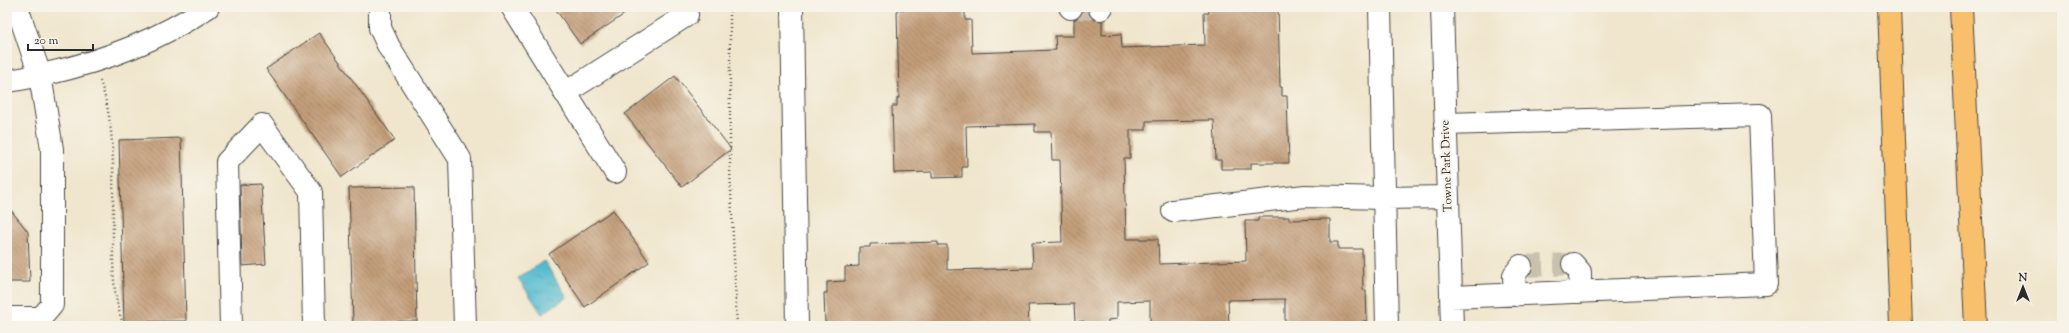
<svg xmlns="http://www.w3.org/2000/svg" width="2069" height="333" font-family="'Sorts Mill Goudy',serif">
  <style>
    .water { fill: url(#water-ripples); stroke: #3e737d }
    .building { fill: url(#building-back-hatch) }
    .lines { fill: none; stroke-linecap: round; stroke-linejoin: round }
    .minor-tunnel { stroke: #c9c1ad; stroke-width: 22; stroke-dasharray: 22 11; stroke-linecap: butt }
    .minor-casing { stroke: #494743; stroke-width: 24 }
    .highway-casing { stroke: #494743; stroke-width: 24 }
    .path { stroke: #494743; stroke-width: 2.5; stroke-dasharray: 1 3; stroke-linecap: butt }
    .minor { stroke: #fff; stroke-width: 22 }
    .highway { stroke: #f8bf6c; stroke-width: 22 }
    .labels { text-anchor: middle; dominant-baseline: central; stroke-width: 4; stroke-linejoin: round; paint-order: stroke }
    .street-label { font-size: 12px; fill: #2b2b2b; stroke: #f7f3e8 }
  </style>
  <defs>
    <pattern id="water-ripples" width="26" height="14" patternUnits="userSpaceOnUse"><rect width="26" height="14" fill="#52bbcf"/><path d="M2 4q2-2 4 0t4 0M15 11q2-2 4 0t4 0" fill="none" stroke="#4498a8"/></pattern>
    <pattern id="building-back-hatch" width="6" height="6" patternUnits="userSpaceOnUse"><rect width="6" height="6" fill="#c29d78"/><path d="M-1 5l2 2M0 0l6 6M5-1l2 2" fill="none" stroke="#9e8063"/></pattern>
  </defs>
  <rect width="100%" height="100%" fill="#f7f3e8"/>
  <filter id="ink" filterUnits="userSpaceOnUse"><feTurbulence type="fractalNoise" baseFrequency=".025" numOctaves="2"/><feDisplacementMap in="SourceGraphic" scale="8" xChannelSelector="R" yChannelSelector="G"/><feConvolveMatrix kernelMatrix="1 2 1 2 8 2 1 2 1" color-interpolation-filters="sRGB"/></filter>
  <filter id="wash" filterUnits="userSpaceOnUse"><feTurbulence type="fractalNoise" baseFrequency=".012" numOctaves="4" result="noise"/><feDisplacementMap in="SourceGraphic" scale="16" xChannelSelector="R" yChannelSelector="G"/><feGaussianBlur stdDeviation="0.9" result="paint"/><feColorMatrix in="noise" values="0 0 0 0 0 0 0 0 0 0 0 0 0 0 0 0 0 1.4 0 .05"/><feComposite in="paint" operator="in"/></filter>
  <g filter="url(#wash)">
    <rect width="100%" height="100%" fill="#f0e6cd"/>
    <path class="water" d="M544 261 567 297 542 314 518 278Z"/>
    <g id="blocks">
      <path class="building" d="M554 7H635L580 44Z
        M927 7H965V20H971L972 53 1056 50 1055 36H1074V20L1080 17 1083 7H1088V13L1091 18 1102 21V35L1121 34 1122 48 1205 45 1204 13H1209V7H1278L1280 87H1282V96H1287L1289 163H1251V169H1221V160H1216L1214 120 1146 121V130H1130V158H1124L1126 239H1158L1159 264 1246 261 1245 221H1258V217H1289V220L1330 219V242H1338V249H1362L1363 290H1366L1367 321H1363L1364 326H1285V299L1228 300 1229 326H1150V301L1117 302V319L1108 320V326H1084V321L1075 322 1074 304 1028 305 1029 326H828V323H825L824 293H827V282L845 281V267L859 266V247H870V244L938 242V245H947V270L1033 268 1032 243 1062 242 1060 160H1052L1051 132H1035V124L966 126 967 167H962V177L932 178V172L894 173 892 106H897V98H899L897 9H927Z
        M319 33 395 140 342 177 266 69Z
        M675 76 731 149 682 187 625 114Z
        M181 138 186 321 124 322 119 140Z
        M261 184 266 264 242 266 240 185Z
        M414 187 417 321 353 323 349 188Z
        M7 205 28 232 30 282H7Z
        M613 210 649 262 585 307 549 254Z"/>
    </g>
  </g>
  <g filter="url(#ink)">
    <use href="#blocks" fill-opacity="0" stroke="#494743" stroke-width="1"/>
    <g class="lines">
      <path class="minor-tunnel" d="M1071 8 1100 9
        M1521 266 1573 264"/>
      <g class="minor-casing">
        <path id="minor" d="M380 7V28L389 47 460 159 465 326
          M512 7 615 172
          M792 7 797 326
          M1070 7 1071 8
          M1380 7 1387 326
          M1442 7 1452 326
          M1100 9 1102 7
          M7 81C20 80 33 76 46 74 104 61 159 40 208 7
          M565 93 687 15 681 7
          M1445 124 1760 115 1766 284 1451 297
          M1173 211 1305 196 1384 198 1448 197
          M1573 264 1580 272V292
          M1515 295 1514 275 1521 266
          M7 318H41L52 305V149L40 75 17 7
          M231 326 227 162 262 125 311 192 314 326"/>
      </g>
      <g class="highway-casing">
        <path id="highway" d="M1889 7 1901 326
          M1961 7 1976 326"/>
      </g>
      <path class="path" d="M730 7V169L737 326
        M100 81C118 131 112 189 113 242 113 271 113 298 124 326"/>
      <use href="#minor" class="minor"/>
      <use href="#highway" class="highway"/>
    </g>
  </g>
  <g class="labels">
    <g class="street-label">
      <text transform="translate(1447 166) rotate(-92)">Towne Park Drive</text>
    </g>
  </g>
  <rect width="2069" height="333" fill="none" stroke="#f7f3e8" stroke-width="24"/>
  <g transform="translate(2023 287)" stroke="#f7f3e8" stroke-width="3" paint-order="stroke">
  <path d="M0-3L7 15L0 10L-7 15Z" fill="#2b2b2b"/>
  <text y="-6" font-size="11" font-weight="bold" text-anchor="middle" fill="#2b2b2b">N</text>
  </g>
  <path d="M28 44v6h65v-6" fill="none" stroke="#2b2b2b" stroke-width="2"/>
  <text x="34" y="44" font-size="12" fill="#2b2b2b" stroke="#f7f3e8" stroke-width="3" paint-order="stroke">20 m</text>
</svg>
